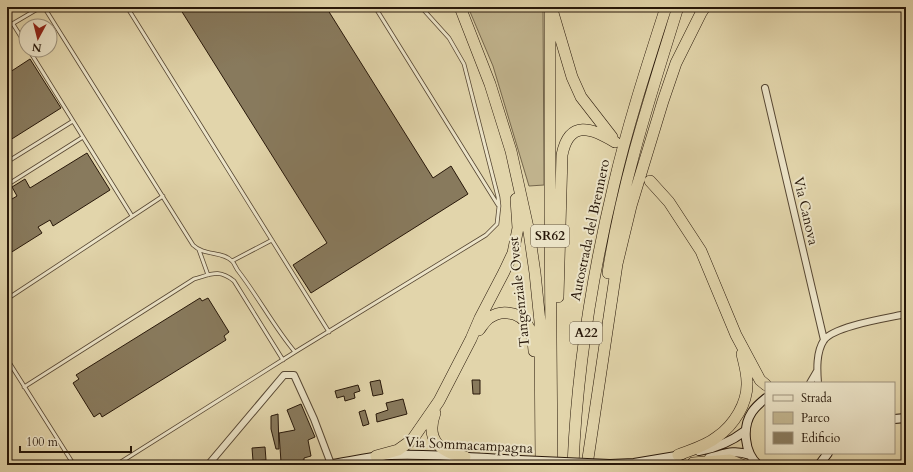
<svg xmlns="http://www.w3.org/2000/svg" width="913" height="472" font-family="Cardo,serif">
  <style>
    .green { fill: #c2b58f; stroke: #74664c }
    .building { fill: #887a5d; stroke: #271709 }
    .lines { fill: none; stroke-linecap: round; stroke-linejoin: round }
    .lane-casing { stroke: #564632; stroke-width: 4.5 }
    .street-casing { stroke: #564632; stroke-width: 8 }
    .secondary-casing { stroke: #271709; stroke-width: 10 }
    .highway-casing { stroke: #271709; stroke-width: 12 }
    .lane { stroke: #ece4c8; stroke-width: 3 }
    .street { stroke: #ece4c8; stroke-width: 6 }
    .secondary { stroke: #ece4c8; stroke-width: 8 }
    .highway { stroke: #e2d5ab; stroke-width: 11 }
    .secondary-bridge-casing { stroke: #271709; stroke-width: 10; stroke-linecap: butt }
    .secondary-bridge { stroke: #ece4c8; stroke-width: 8 }
    .labels { text-anchor: middle; dominant-baseline: central; stroke-width: 4; stroke-linejoin: round; paint-order: stroke }
    .shield { fill: #ece4c8; stroke: #625442; stroke-width: 1 }
    .shield-label { font-size: 13px; font-weight: bold; fill: #271709 }
    .street-label { font-size: 14px; fill: #271709; stroke: #ece4c8 }
  </style>
  <rect width="100%" height="100%" fill="#e2d5ab"/>
  <filter id="stains"><feTurbulence type="fractalNoise" baseFrequency=".005" numOctaves="4"/><feColorMatrix values="0 0 0 0 .2 0 0 0 0 .09 0 0 0 0 .02 0 0 0 .5 -.17"/></filter>
  <radialGradient id="worn" r=".72"><stop offset=".6" stop-color="#630" stop-opacity="0"/><stop offset="1" stop-color="#630" stop-opacity=".3"/></radialGradient>
  <path class="green" d="M468 7H543L544 185 529 186 493 66Z"/>
  <path class="building" d="M179 7H326L433 178 451 166 468 194 311 293 293 265 327 243Z
    M30 59 61 108 7 142V74Z
    M87 153 110 190 53 226 50 220 38 227 42 233 7 255V202L17 196 12 187 25 179 30 188Z
    M200 298 202 301 208 298 229 332 224 336 226 340 102 417 100 413 94 417 73 383 79 379 76 375Z
    M380 380 383 394 373 396 370 382Z
    M472 380H480V394H473Z
    M358 385 360 391 354 393 355 398 345 401 344 396 337 398 335 391Z
    M403 399 407 414 377 422 376 414 388 410 386 403Z
    M301 404 315 437 308 440 311 456 304 458V460L289 463 288 461 281 462 279 433 295 430 287 410Z
    M365 410 369 424 363 426 359 412Z
    M278 414 279 449H276L271 429V416Z
    M265 447 266 460 253 461 252 448Z"/>
  <g class="lines">
    <g class="lane-casing">
      <path id="lane" d="M44 7 193 245C204 256 223 251 232 261 235 264 236 269 239 272 259 298 274 327 295 352
        M127 7 329 332
        M375 7 498 205
        M13 24 26 45
        M7 27 41 7
        M29 50 132 216
        M7 162 73 121
        M7 185 83 137
        M199 250 208 275
        M232 261 272 240
        M7 299 163 196
        M7 359 74 465
        M24 387 194 279C212 274 219 269 234 281L283 360
        M116 465 295 352 486 235 497 224 499 206 498 197 464 64 449 38 421 7"/>
    </g>
    <g class="street-casing">
      <path id="street" d="M765 88 824 340
        M810 383 817 371
        M818 383C817 370 816 352 824 340 834 326 888 318 906 314
        M208 465 284 375H294L314 419 331 464"/>
    </g>
    <g class="secondary-casing">
      <path id="secondary" d="M894 419 906 418
        M699 451C716 448 732 441 745 431
        M709 458C725 454 733 449 750 455
        M610 464 634 463 682 455
        M326 465C347 462 368 457 390 455 431 453 478 458 519 460
        M758 465C744 452 742 427 752 412 756 406 761 402 766 398
        M819 465 828 453"/>
    </g>
    <g class="highway-casing">
      <path id="highway" d="M460 7 490 84 511 151 529 232 535 273 540 322 541 465
        M550 7V215L552 465
        M553 13 572 77 581 97 612 137
        M650 181 669 202 701 251 736 335 760 380 766 385
        M608 273C622 182 651 94 678 7
        M558 297 562 155C569 119 592 128 615 142
        M479 330C482 326 485 321 489 318 495 314 502 312 508 313 528 315 533 333 534 351
        M435 413C425 440 440 452 465 457
        M678 455C691 450 706 446 717 437 734 425 748 403 747 382 747 372 744 363 742 354
        M376 456 398 450 412 440 439 401 471 339 480 318 504 272 513 253 518 228 516 199
        M693 463 730 460 742 465
        M573 465C577 371 592 276 614 184 628 124 647 66 666 7
        M587 465 617 264 631 206 663 101 676 63 701 13 705 7"/>
    </g>
    <use href="#lane" class="lane"/>
    <use href="#street" class="street"/>
    <use href="#secondary" class="secondary"/>
    <use href="#highway" class="highway"/>
    <g class="secondary-bridge-casing">
      <path id="secondary-bridge" d="M519 460 610 464"/>
    </g>
    <use href="#secondary-bridge" class="secondary-bridge"/>
  </g>
  <g class="labels">
    <g class="shield">
      <rect x="531" y="225" width="38" height="22" rx="3"/>
      <rect x="570" y="322" width="32" height="22" rx="3"/>
    </g>
    <g class="shield-label">
      <text x="550" y="236">SR62</text>
      <text x="586" y="333">A22</text>
    </g>
    <g class="street-label">
      <text transform="translate(806 211) rotate(77)">Via Canova</text>
      <text transform="translate(590 230) rotate(-78)">Autostrada del Brennero</text>
      <text transform="translate(519 292) rotate(-96)">Tangenziale Ovest</text>
      <text transform="translate(469 445) rotate(3)">Via Sommacampagna</text>
    </g>
  </g>
  <rect width="913" height="472" fill="none" stroke="#e2d5ab" stroke-width="24"/>
  <rect x="8" y="8" width="897" height="456" fill="none" stroke="#271709" stroke-width="2"/>
  <rect x="12" y="12" width="889" height="448" fill="none" stroke="#271709"/>
  <rect x="765" y="382" width="130" height="72" fill="#ece4c8" stroke="#9d927c"/>
  <rect x="773" y="395" width="20" height="6" fill="#ece4c8" stroke="#9d927c"/>
  <text x="801" y="402" font-size="12" fill="#271709">Strada</text>
  <rect x="773" y="412" width="20" height="12" fill="#c2b58f" stroke="#9d927c"/>
  <text x="801" y="422" font-size="12" fill="#271709">Parco</text>
  <rect x="773" y="432" width="20" height="12" fill="#887a5d" stroke="#9d927c"/>
  <text x="801" y="442" font-size="12" fill="#271709">Edificio</text>
  <g transform="translate(38 38) rotate(187)"><circle r="19" fill="#ece4c8" stroke="#9d927c"/>
  <path d="M0-3L7 15L0 10L-7 15Z" fill="#8f2418"/>
  <text y="-6" font-size="11" font-weight="bold" text-anchor="middle" fill="#271709">N</text>
  </g>
  <path d="M20 446v6h111v-6" fill="none" stroke="#271709" stroke-width="2"/>
  <text x="26" y="446" font-size="12" fill="#271709" stroke="#ece4c8" stroke-width="3" paint-order="stroke">100 m</text>
  <rect width="100%" height="100%" filter="url(#stains)"/>
  <rect width="100%" height="100%" fill="url(#worn)"/>
</svg>
